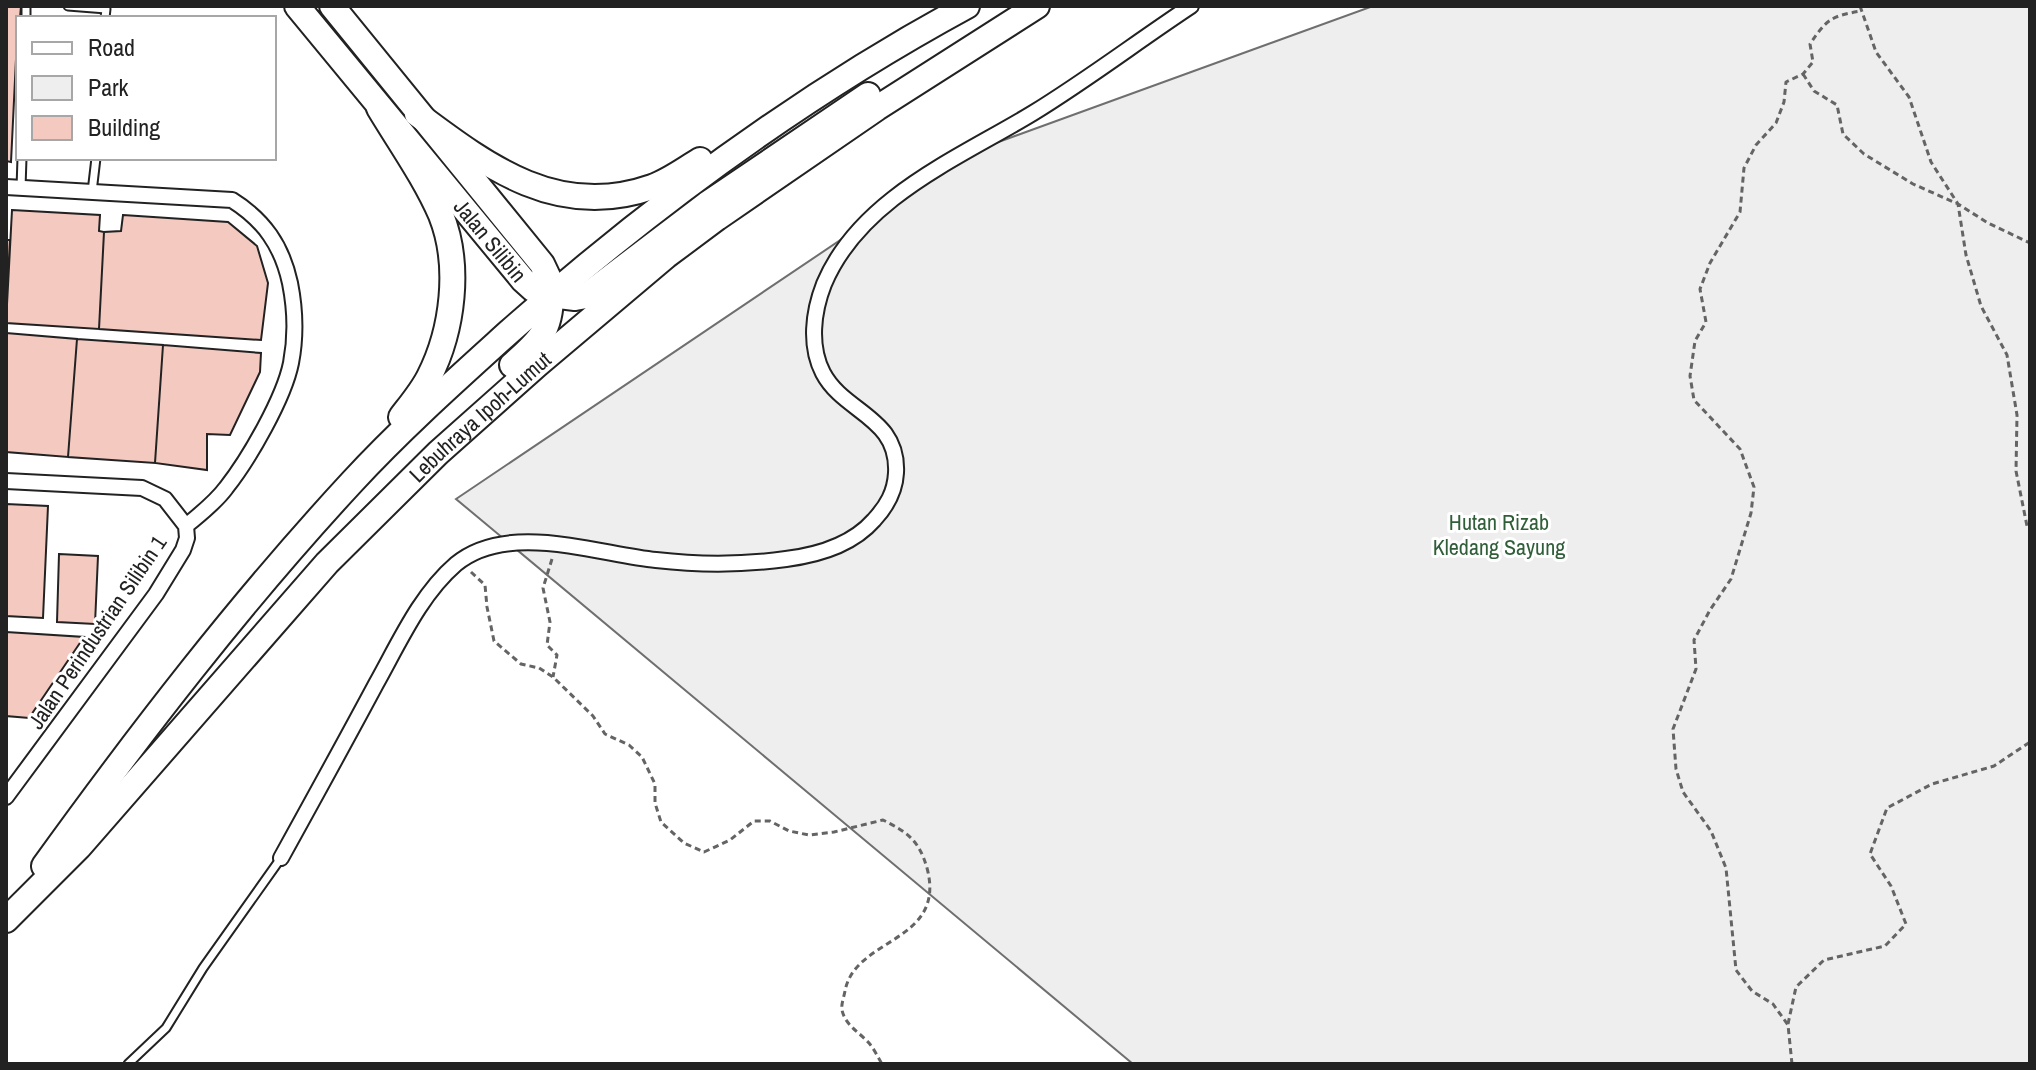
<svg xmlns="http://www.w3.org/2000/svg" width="2036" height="1070" font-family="'Archivo Narrow',sans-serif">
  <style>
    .green { fill: #eee; stroke: #6f6f6f; stroke-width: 2 }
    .building { fill: #f3c9c0; stroke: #222; stroke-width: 2 }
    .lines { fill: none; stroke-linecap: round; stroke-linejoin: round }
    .service-casing { stroke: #222; stroke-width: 11 }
    .minor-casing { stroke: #222; stroke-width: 18 }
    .primary-casing { stroke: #222; stroke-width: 28 }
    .trunk-casing { stroke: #222; stroke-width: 28 }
    .path { stroke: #646464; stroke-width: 3; stroke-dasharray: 6 4; stroke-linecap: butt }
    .service { stroke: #fff; stroke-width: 7 }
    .minor { stroke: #fff; stroke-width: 14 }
    .primary { stroke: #fff; stroke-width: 24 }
    .trunk { stroke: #fff; stroke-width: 24 }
    .labels { text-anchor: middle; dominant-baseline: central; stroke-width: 6; stroke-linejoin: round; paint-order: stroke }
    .street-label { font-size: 22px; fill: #222; stroke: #fff }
    .park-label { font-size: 22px; fill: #2f5e38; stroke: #fff }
  </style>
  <rect width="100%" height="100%" fill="#fff"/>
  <path class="green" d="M1373 6H2030V1064H1133L456 499 971 152Z"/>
  <path class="building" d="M6 6H21L20 18H18L11 162 6 161Z
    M12 210 100 215 99 231 104 232 99 329 6 323Z
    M123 215 228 222 257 246 268 283 261 340 99 329 104 232 121 231Z
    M6 240H10L6 313Z
    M6 333 77 339 68 457 6 452Z
    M77 339 163 345 155 463 68 457Z
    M163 345 261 353 260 372 230 435 207 434V470L155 463Z
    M6 504 48 506 43 618 6 616Z
    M59 554 98 556 95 624 57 622Z
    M6 632 84 637 29 718 6 716Z"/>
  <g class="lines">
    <g class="service-casing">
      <path id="service" d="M68 6 106 9 105 18
        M26 18V6
        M21 188 22 158
        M92 192 96 158
        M128 1064 166 1028 203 968 281 858"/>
    </g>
    <g class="minor-casing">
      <path id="minor" d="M6 187 232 200C264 220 282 246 290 283 295 308 296 337 291 363 284 398 249 459 226 488 215 503 200 514 186 526
        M6 481 142 488 165 499 186 526
        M6 797 156 594 183 550 187 538 186 526
        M281 858C313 800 345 742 376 684 399 643 420 595 456 564 508 521 597 554 656 560 699 565 743 565 786 559 818 555 852 545 874 520 887 506 895 492 896 473 899 417 844 413 823 373 809 346 813 312 824 284 860 198 959 158 1033 113 1087 80 1138 41 1191 6"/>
    </g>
    <g class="primary-casing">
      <g id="primary">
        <path id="s1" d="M297 6 523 280 533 289 551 295V283L542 264 332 6"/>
      </g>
    </g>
    <g class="trunk-casing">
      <g id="trunk">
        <path d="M379 108C400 143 425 178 441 215 461 265 453 330 429 377 422 391 411 404 401 417"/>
        <path d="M417 114C488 167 558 220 652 187 669 181 685 169 700 160"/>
        <path d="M551 295 575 298 586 296 707 204 868 95"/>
        <path d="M512 365C538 342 551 332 551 295"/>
        <path d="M44 866C140 733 240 603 352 482 401 429 456 380 509 332 650 207 801 96 967 6"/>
        <path id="s2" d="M6 920 79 847 327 563 438 453 538 364 666 256 717 218 877 108 1037 6"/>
      </g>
    </g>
    <path class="path" d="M1860 6 1876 52 1909 97 1931 162 1958 204 1966 255 1981 306 2007 355 2017 415 2016 471 2027 526 2030 530
      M1803 74 1814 91 1837 105 1843 134 1864 154 1913 184 1958 204 1988 223 2030 243
      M552 559 543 588 550 622 547 645 557 655 553 677
      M471 572 485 585 487 607 494 641 521 664 539 668 553 677 593 716 605 734 629 745 642 757 655 784V803L661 822 684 843 704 852 730 840 754 821H770L789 831 809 835 834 832 883 820C907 832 919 840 927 868 947 943 855 937 845 991 844 997 841 1004 842 1010 845 1025 859 1032 869 1043 874 1049 878 1057 882 1064
      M1788 1024 1796 987 1824 960 1885 946 1906 924 1891 886 1870 854 1887 808 1932 784 1994 766 2030 742
      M1792 1064 1788 1025 1773 1004 1752 991 1736 970 1726 868 1711 831 1683 792 1676 769 1673 729 1696 669 1694 640 1710 610 1731 579 1751 513 1754 487 1740 449 1694 400 1690 376 1695 341 1706 322 1700 289 1710 263 1740 212 1744 168 1756 145 1776 123 1784 102 1786 82 1803 74 1813 62 1810 44C1827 19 1831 16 1861 11"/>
    <use href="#service" class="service"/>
    <use href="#minor" class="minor"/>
    <use href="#primary" class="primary"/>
    <use href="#trunk" class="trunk"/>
  </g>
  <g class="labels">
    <g class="street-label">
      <text stroke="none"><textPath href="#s1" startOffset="304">Jalan Silibin</textPath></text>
      <text stroke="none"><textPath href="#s2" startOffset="692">Lebuhraya Ipoh-Lumut</textPath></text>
      <text transform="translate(97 632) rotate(-56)">Jalan Perindustrian Silibin 1</text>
    </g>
    <g class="park-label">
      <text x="1499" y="522">Hutan Rizab<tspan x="1499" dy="25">Kledang Sayung</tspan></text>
    </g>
  </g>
  <rect width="2036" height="1070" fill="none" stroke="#222222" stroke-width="16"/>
  <rect x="16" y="16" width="260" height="144" fill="#ffffff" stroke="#a7a7a7" stroke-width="2"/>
  <rect x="32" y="42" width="40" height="12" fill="#ffffff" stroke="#a7a7a7" stroke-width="2"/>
  <text x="88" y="56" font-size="24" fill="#222222">Road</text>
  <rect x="32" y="76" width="40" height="24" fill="#eeeeee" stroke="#a7a7a7" stroke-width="2"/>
  <text x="88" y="96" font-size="24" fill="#222222">Park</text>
  <rect x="32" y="116" width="40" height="24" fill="#f3c9c0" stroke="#a7a7a7" stroke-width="2"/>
  <text x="88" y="136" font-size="24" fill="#222222">Building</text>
</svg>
